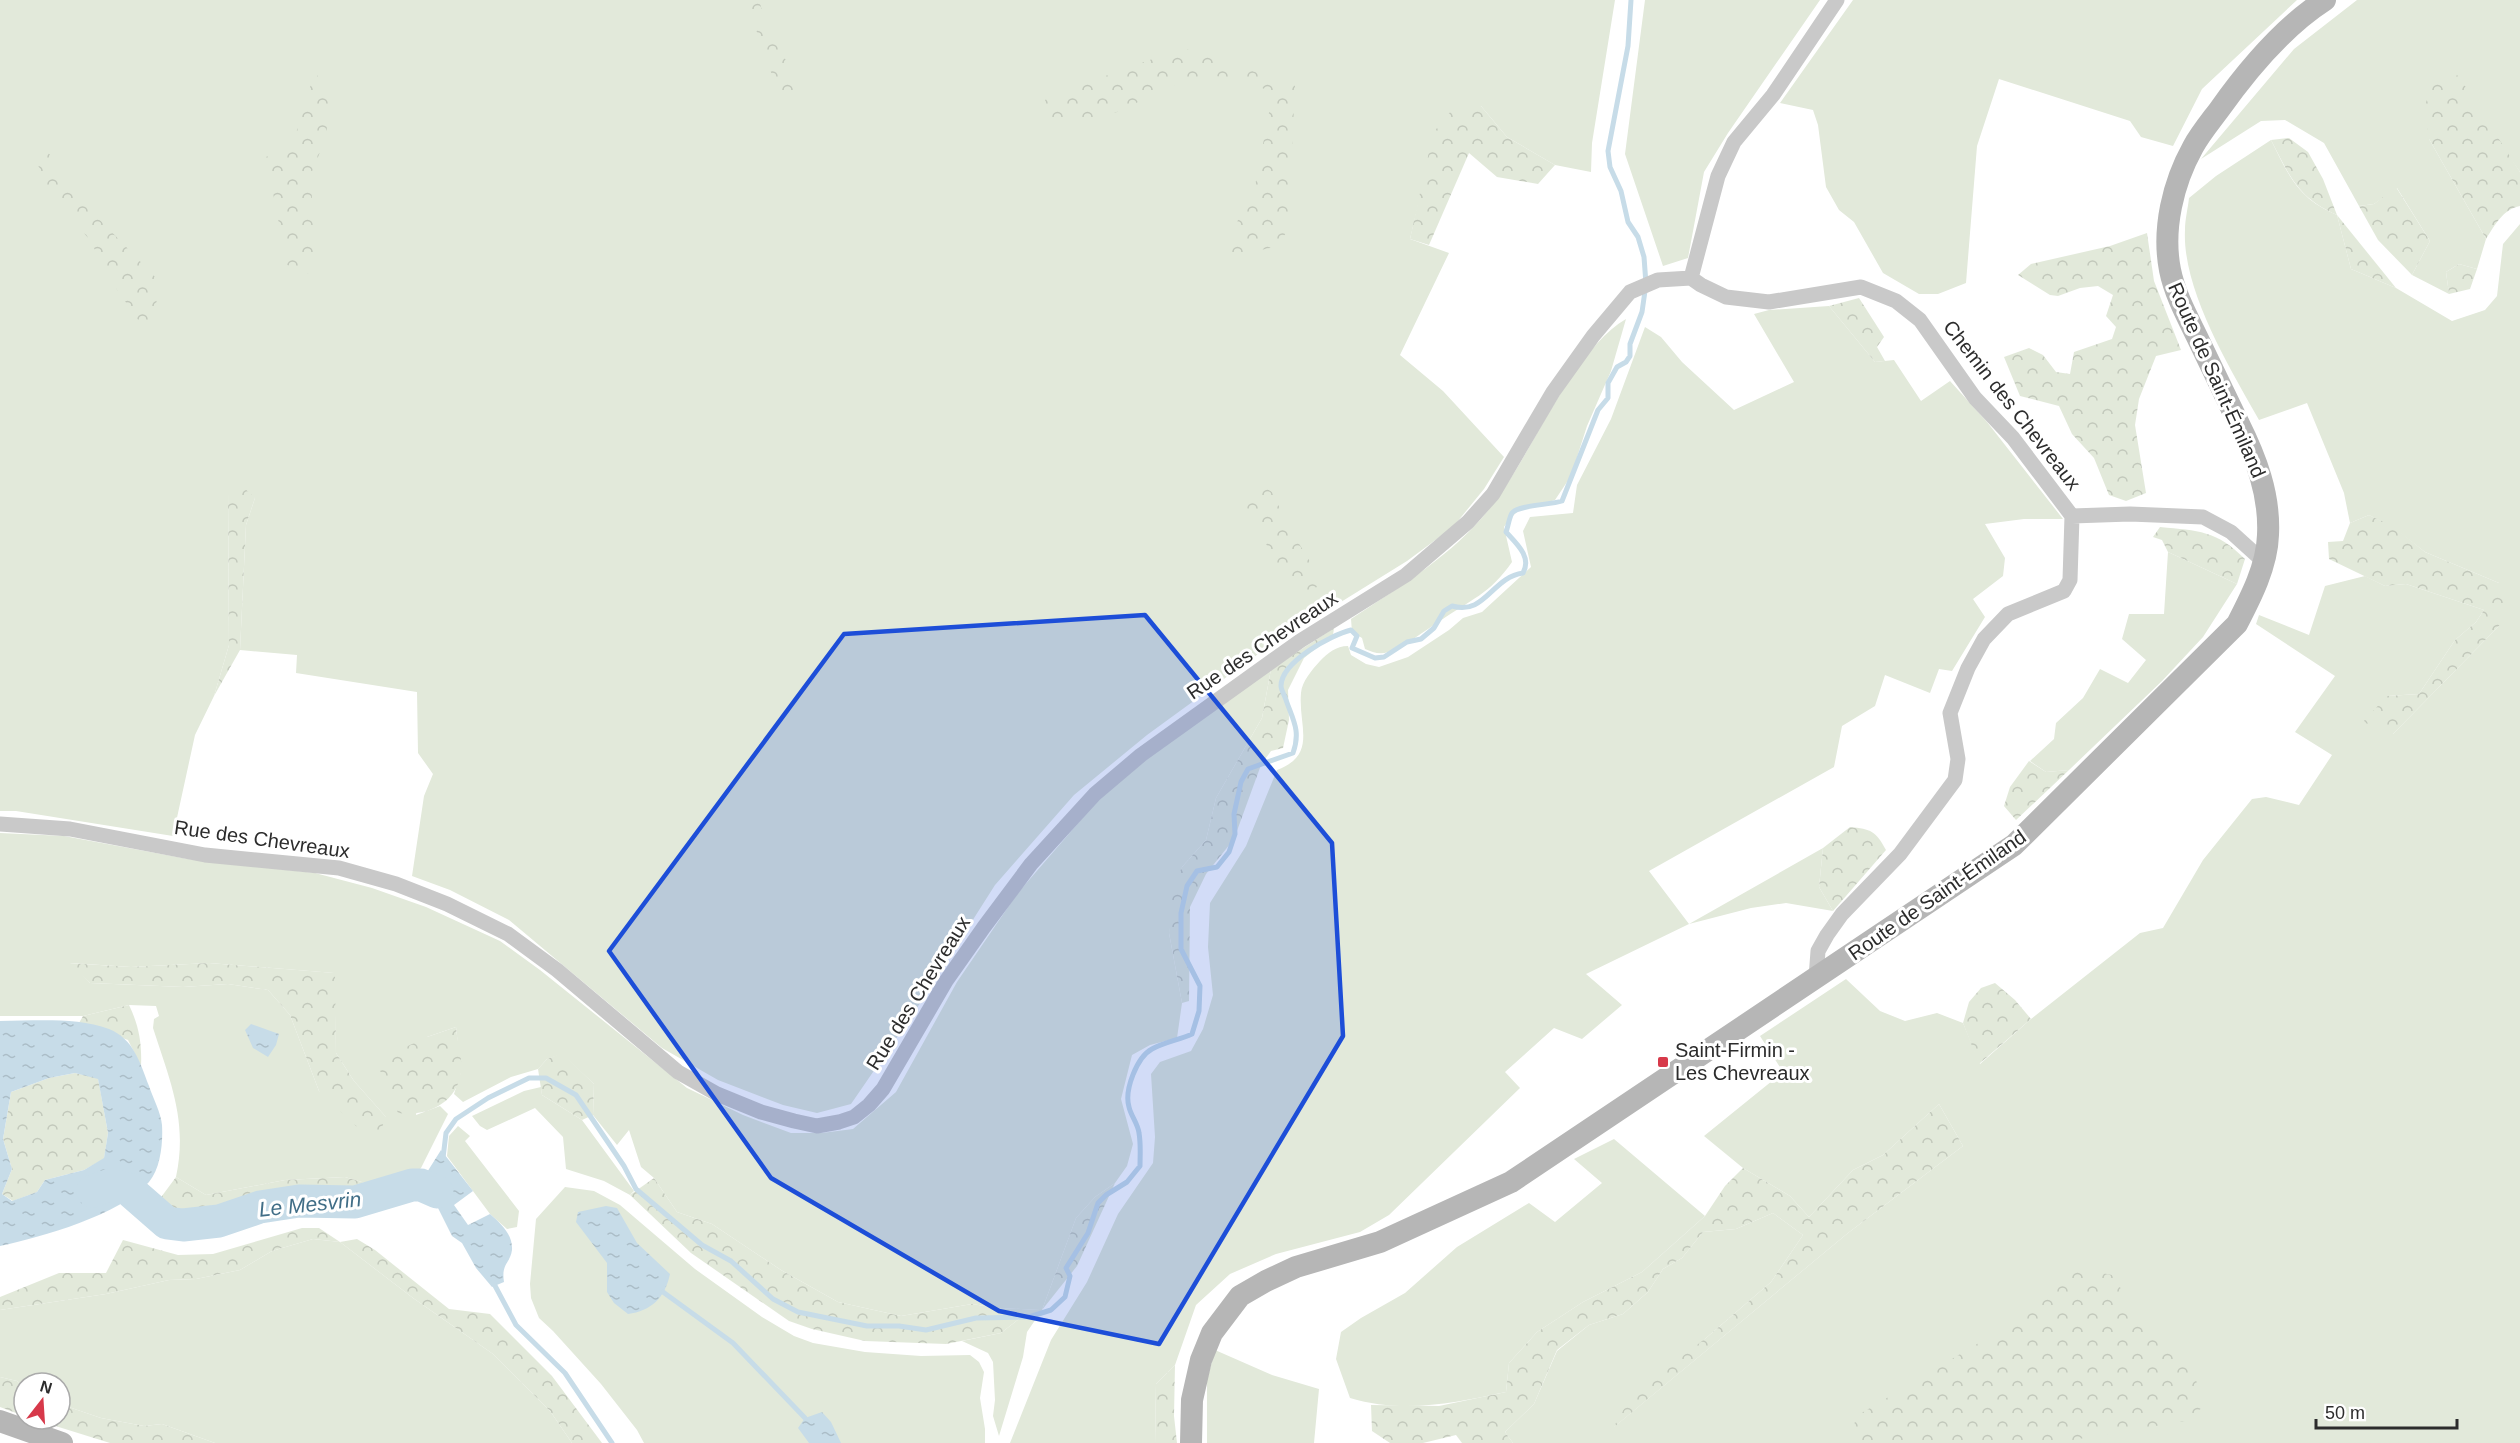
<svg xmlns="http://www.w3.org/2000/svg" width="2520" height="1443" font-family="Helvetica,sans-serif">
  <style>
    .grass { fill: #e2e9da; fill-rule: evenodd }
    .forest { fill: url(#forest-crowns) }
    .water { fill: url(#water-ripples); fill-rule: evenodd }
    .lines { fill: none; stroke-linecap: round; stroke-linejoin: round }
    .stream { stroke: #c7dce8; stroke-width: 5 }
    .river { stroke: #c7dce8; stroke-width: 33 }
    .minor { stroke: #c9c9c9; stroke-width: 15 }
    .secondary { stroke: #b6b6b6; stroke-width: 22 }
    .marked { fill: #1d4ed8; fill-opacity: 0.2; stroke: #1d4ed8; stroke-width: 4.5; stroke-linejoin: round }
    .poi-dot { fill: #d7394a; stroke: #fff; stroke-width: 2 }
    .labels { text-anchor: middle; dominant-baseline: central; stroke-width: 6; stroke-linejoin: round; paint-order: stroke }
    .street-label { font-size: 20px; fill: #2c2c2c; stroke: #fff }
    .poi-label { font-size: 20px; fill: #2c2c2c; stroke: #fff; text-anchor: start }
    .water-label { font-size: 21px; font-style: italic; fill: #416e87; stroke: #fff }
  </style>
  <defs>
    <pattern id="forest-crowns" width="20" height="18" patternUnits="userSpaceOnUse" patternTransform="scale(1.5)"><rect width="20" height="18" fill="#e2e9da"/><path d="M2 6a3 3 0 1 1 6 0M12 15a3 3 0 1 1 6 0" fill="none" stroke="#c2c8bb"/></pattern>
    <pattern id="water-ripples" width="26" height="14" patternUnits="userSpaceOnUse" patternTransform="scale(1.5)"><rect width="26" height="14" fill="#c7dce8"/><path d="M2 4q2-2 4 0t4 0M15 11q2-2 4 0t4 0" fill="none" stroke="#abbdc7"/></pattern>
  </defs>
  <rect width="100%" height="100%" fill="#fff"/>
  <path class="grass" d="M0 0H1615L1592 143 1591 172 1555 165 1507 137 1481 106 1418 205 1410 239 1449 253 1400 355 1443 391 1504 457 1484 489 1453 527 1407 561 1265 649 1147 735 1074 795 995 885 915 1011 851 1104 817 1113 783 1105 718 1080 662 1048 509 920 450 890 412 876 424 796 433 774 418 753 417 692 296 673 297 655 240 650 246 525 255 498 228 493 229 645 214 696 195 735 173 836 16 811H0Z
    M1645 0H1820L1728 133 1704 172 1688 258 1663 266 1625 154Z
    M1853 0H2297L2202 89 2173 146 2141 137 2130 121 1999 79 1977 146 1966 283 1938 294H1919L1883 273 1854 222 1839 210 1826 187 1818 125 1813 110 1780 103Z
    M2357 0H2520V172L2506 152 2429 139 2486 239 2477 269 2459 264 2446 272 2449 294 2412 275 2430 241 2397 188 2374 204 2359 206 2324 143 2285 120 2261 121 2201 159 2294 49Z
    M2271 140C2289 176 2298 199 2337 215L2351 269 2396 288 2452 321 2485 310 2497 296 2503 244 2520 224V1443H1513L1505 1432 1534 1404 1557 1351 1589 1325 1623 1314 1648 1292 1663 1269 1682 1258 1703 1232 1736 1229 1773 1213 1803 1235 1771 1282 1706 1338 1614 1427 1848 1233 1963 1146 1939 1104 1883 1155 1853 1170 1809 1217 1790 1196 1743 1168 1704 1136 1783 1072 1760 1036 1846 979 1880 1011 1905 1021 1937 1013 1963 1023 1980 1064 2031 1019 2140 933 2163 928 2203 860 2252 799 2266 797 2299 805 2332 755 2295 732 2335 676 2256 624 2259 615 2309 635 2325 586 2365 576 2385 586 2406 584 2484 610 2476 622 2455 640 2419 694 2387 696 2393 734 2499 626V583L2425 552 2394 528 2369 515 2350 523 2344 493 2307 403 2259 420C2230 368 2182 290 2185 230 2185 219 2188 208 2189 198L2216 176Z
    M1829 306 1875 362 1894 360 1921 401 1950 381 1987 422 2063 519H2024L1985 524 2005 558 2003 576 1973 599 1985 617 1952 671 1939 669 1930 693 1885 675 1875 706 1842 726 1834 767 1649 871 1689 924 1823 848 1819 887 1833 911 1786 903 1751 908 1689 924 1586 974 1622 1005 1582 1039 1554 1028 1505 1072 1520 1088 1389 1215 1360 1232 1276 1254 1230 1274 1196 1305 1175 1365 1156 1384 1155 1443H1010L1051 1340 1087 1282 1118 1214 1153 1163 1155 1137 1151 1074 1160 1062 1191 1051 1203 1029 1213 995 1208 947 1210 903 1246 846 1277 770C1318 754 1298 726 1301 693 1302 681 1312 670 1320 661 1328 653 1336 646 1348 646L1351 655 1366 664 1379 667 1408 657 1449 630 1463 618 1482 612 1531 567 1523 531 1530 517 1573 513 1577 485 1611 419 1645 327 1661 337 1682 362 1734 410 1794 382 1754 314 1769 310Z
    M1626 319 1611 371 1587 426 1571 476 1555 500C1530 508 1521 502 1504 527L1512 562C1490 594 1470 600 1440 621 1424 631 1406 646 1388 652 1380 655 1372 652 1365 649L1362 638 1352 632 1351 619C1402 585 1460 551 1496 500 1534 449 1573 350 1626 319Z
    M2168 552 2237 584 2203 637 2162 681 2069 770 2046 772 2030 761 2054 739 2056 723 2083 698 2100 669 2128 683 2146 660 2122 639 2129 614H2164Z
    M1271 669 1262 718 1216 798 1206 840 1182 867 1169 933 1182 1003 1177 1038 1150 1045 1132 1055 1121 1099 1133 1144 1127 1166 1115 1183 1095 1197 1076 1218 1042 1310 1027 1332 1023 1357 999 1436 993 1416 995 1400 993 1362 988 1353 962 1341 1001 1333 1019 1319 1040 1310 998 1308 972 1304 901 1316 838 1302 781 1270 712 1224 677 1212 654 1178 641 1167 629 1130 617 1145 593 1115 594 1084 562 1054 547 1059 538 1069 511 1077 463 1102 454 1094 461 1072 456 1027 427 1037 416 1115 440 1106 448 1114 421 1168 406 1182 372 1185 345 1177 285 1180 206 1195 176 1177C188 1121 170 1081 153 1028L154 1019 159 1016 156 1006 129 1005 83 1016H0V833L64 836 188 859 315 873 372 888 426 907 500 941 540 970 687 1088 743 1115 791 1133H822L853 1129 896 1092 957 982 1017 894 1105 792 1162 747ZM70 963 131 967 209 963 334 973 336 1053 354 1081 386 1117 319 1091 290 1015 268 990 228 984 183 987 90 983Z
    M541 1087 542 1095 582 1120 634 1191 630 1195 604 1181 566 1169 563 1137 535 1108 487 1130 480 1126 472 1116 524 1091Z
    M458 1126 470 1136 465 1141 519 1211 517 1227 507 1229 490 1214 447 1156 449 1136Z
    M1614 1139 1705 1216 1642 1272 1583 1302 1537 1332 1509 1363 1506 1392C1454 1403 1403 1414 1350 1398L1336 1359 1341 1332 1361 1318 1405 1293 1457 1247 1529 1203 1555 1222 1602 1183 1574 1159Z
    M565 1187 594 1191 620 1205 695 1269 762 1317 794 1336 813 1343 865 1352 921 1356 970 1355 979 1362 984 1372 980 1398 985 1429V1443H644L637 1430 601 1384 553 1331 539 1318 531 1298 530 1284 536 1219Z
    M313 1239 340 1242 413 1298 493 1354 550 1411 572 1443H215L162 1424 144 1426 101 1418 60 1404V1383H24V1387L17 1381 0 1377V1310L106 1294 169 1280 196 1279 240 1270 272 1251Z
    M1215 1350 1272 1375 1319 1389 1314 1443H1207V1380Z"/>
  <path class="forest" d="M743 0H759L765 21 798 83 788 100 773 78 752 18Z
    M1183 48 1295 85 1290 194 1293 221 1278 246 1222 259 1230 233 1253 196 1273 92 1246 82 1205 74 1172 86 1117 112 1056 128 1041 108 1047 97Z
    M315 71 331 101 325 140 311 174 314 254 309 274 287 265 266 157 293 143Z
    M2458 75 2520 172V206C2503 209 2495 225 2486 239L2429 139 2425 106 2431 86Z
    M1481 106 1507 137 1555 165 1538 184 1497 177 1469 153 1429 245 1410 239 1433 133 1451 111Z
    M2289 138 2308 152 2323 179 2337 215 2396 288 2351 269 2337 215C2298 198 2290 177 2271 140Z
    M39 145 56 160 72 191 160 282 155 310 145 330 109 278 90 240 52 197 38 165Z
    M2396 187 2430 241 2412 275 2378 240 2359 206 2374 204Z
    M2147 233 2154 281 2181 350 2156 356 2139 399 2135 425 2146 493 2126 501 2109 495 2094 458 2072 434 2059 406 2020 396 2004 357 2029 348 2043 355 2056 372 2070 374 2074 352 2112 339 2116 327 2106 316 2113 295 2098 286 2080 288 2058 296 2050 295 2018 275 2031 264 2110 246Z
    M2459 264 2477 269 2470 289 2449 294 2446 272Z
    M1859 298 1884 337 1877 347 1885 361 1875 362 1829 306Z
    M1249 484 1261 485 1272 492 1290 529 1322 581 1313 591 1295 588 1282 573 1264 540 1250 521 1244 493Z
    M243 487 255 498 246 525 240 650 214 696 229 645 228 492Z
    M2369 515 2394 527 2425 552 2499 583 2504 604 2499 626 2393 734 2363 722 2387 696 2419 694 2455 640 2476 622 2484 610 2406 584 2385 586 2329 559 2328 542 2343 541 2350 523Z
    M2160 527C2199 531 2216 530 2245 559L2237 584 2168 552 2162 540 2153 537Z
    M1334 628 1333 635 1304 658 1288 690 1289 720 1283 748 1271 751 1261 765 1234 839 1206 874 1190 907 1189 1001 1182 1003 1169 933 1172 889 1182 867 1206 840 1216 798 1262 718 1271 669Z
    M2029 761 2046 772 2069 770 2016 820 2004 806 2010 787Z
    M1850 827C1871 829 1876 831 1886 850L1833 911 1819 887 1823 848Z
    M68 963 131 967 209 963 335 973 336 1053 354 1081 386 1117 379 1135 356 1126 319 1091 290 1015 268 990 228 984 183 987 90 983Z
    M1995 983 2015 1000 2031 1019 1979 1064 1963 1023 1969 1002 1981 988Z
    M129 1005C139 1026 142 1043 141 1066L128 1040 79 1023 83 1016Z
    M456 1027C457 1041 463 1059 461 1073 456 1104 426 1117 398 1113L376 1061 427 1037Z
    M562 1053 594 1084 593 1115 582 1120 542 1095 538 1069 547 1059Z
    M75 1073 98 1078 108 1133 104 1159 84 1170 45 1180 37 1192 13 1201 2 1194 12 1169 3 1139 11 1092 49 1078Z
    M1939 1104 1963 1146 1848 1233 1613 1428 1632 1395 1706 1338 1771 1282 1803 1235 1773 1213 1736 1229 1703 1232 1682 1258 1663 1269 1648 1292 1623 1314 1589 1325 1557 1350 1534 1404 1505 1432 1513 1443H1462L1456 1435 1423 1443H1390L1372 1431 1371 1405 1439 1406 1506 1392 1509 1363 1537 1332 1583 1302 1642 1272 1705 1216 1725 1186 1743 1168 1790 1196 1809 1217 1853 1170 1883 1155Z
    M176 1177 206 1195 285 1180 345 1177 372 1185 406 1182 380 1200C320 1193 257 1197 200 1216 190 1219 180 1227 171 1232L151 1226 145 1216 146 1209 159 1200Z
    M654 1178 677 1212 712 1224 781 1270 838 1302 901 1316 972 1304 998 1308 1042 1310 1076 1218 1095 1197 1115 1183 1077 1266 1042 1310 1019 1319 1001 1333 946 1344 865 1341 812 1329 789 1321 691 1253 630 1195Z
    M302 1228H319L340 1242 357 1239 375 1250 449 1309 490 1314 552 1376 602 1443H572L550 1411 493 1354 413 1298 340 1242 313 1239 272 1251 240 1270 196 1279 169 1280 106 1294 0 1310V1297L59 1273H106L123 1240 178 1255 213 1254Z
    M2077 1268 2112 1275 2150 1333 2183 1353 2207 1404 2185 1421 2055 1443H1903L1900 1439 1895 1443H1842L1860 1414 1997 1332Z
    M1175 1365 1174 1416 1177 1443H1155L1156 1384Z
    M0 1377 17 1381 24 1387V1416L0 1407Z
    M60 1404 101 1418 144 1426 162 1424 215 1443H110L33 1419H60Z"/>
  <path class="water" d="M0 1021C35 1021 76 1017 109 1029 134 1039 140 1063 149 1086 153 1098 161 1113 162 1125 163 1142 161 1168 149 1182 120 1215 42 1237 0 1246ZM75 1073 98 1079 108 1133 104 1158 84 1170 45 1180 37 1192 12 1201 2 1194 12 1169 3 1139 11 1092 49 1078Z
    M251 1024 279 1034 276 1045 268 1057 253 1048 245 1030Z
    M441 1150 473 1191 454 1205 468 1225 490 1214C500 1223 513 1234 512 1250 510 1264 501 1263 504 1282L492 1287 476 1268 462 1243 452 1236 437 1206 423 1195 421 1185 424 1177Z
    M606 1206 617 1208 637 1243 670 1274C665 1298 651 1311 628 1314L614 1303 607 1292V1263L576 1222 578 1212Z
    M822 1412 831 1422 841 1443H809L798 1428 805 1418Z"/>
  <g class="lines">
    <path class="stream" d="M443 1158 446 1133 456 1119 488 1098 529 1078H546L576 1095 624 1166 636 1189 702 1245 731 1261 773 1299 798 1312 867 1326H899L926 1330 976 1318 1029 1317 1051 1310 1065 1297 1070 1276 1066 1268 1088 1233 1098 1203 1106 1195 1127 1182 1140 1166C1140 1156 1141 1144 1139 1133 1138 1124 1131 1116 1129 1107 1124 1090 1137 1057 1152 1049 1165 1042 1179 1040 1192 1034L1199 1011 1200 986 1181 949V913L1187 886 1197 871 1217 867 1229 852 1235 834 1234 814 1241 782 1248 769 1293 753C1301 731 1293 720 1286 700 1285 696 1281 690 1281 686 1281 662 1331 635 1351 630L1357 636 1352 648 1375 658 1384 657 1407 642 1421 639 1434 628 1444 611 1452 606C1485 616 1492 577 1523 573 1532 557 1517 544 1506 532 1508 527 1509 518 1512 513 1518 505 1550 505 1562 501L1598 410 1608 398V383L1617 367 1626 362 1630 356V344L1642 312 1646 284 1644 257 1638 237 1628 222 1621 191 1610 167 1608 151 1628 46 1631 0
      M493 1282 516 1325 565 1373 612 1443
      M663 1292 733 1343 805 1418"/>
    <path class="river" d="M93 1191 110 1185 128 1189 167 1223 183 1225 219 1221 260 1207 299 1201 355 1202 412 1185H421L437 1192"/>
    <path class="minor" d="M1691 278 1701 285 1726 297 1769 302 1861 287 1896 301 1920 320 1975 398 2013 438 2072 516 2070 580 2064 591 2008 614 1984 639 1968 668 1950 713 1958 759 1955 780 1900 854 1842 914 1827 935 1818 951 1816 978
      M1691 278 1718 176 1734 142 1773 95 1837 0
      M2072 516 2130 514 2203 517 2231 532 2263 561
      M0 824 70 829 205 855 339 868 396 884 447 904 508 934 557 970 678 1072 717 1094 761 1112 794 1121 817 1126 839 1122 854 1117 869 1105 883 1089 946 981 984 927 1031 864 1095 794 1141 755 1300 641 1406 575 1468 522 1493 494 1553 392 1593 336 1630 292 1658 280 1691 278"/>
    <path class="secondary" d="M0 1421 62 1443
      M1191 1443 1192 1400 1201 1360 1212 1333 1240 1296 1266 1281 1296 1267 1380 1242 1511 1182 2014 845 2237 624C2251 597 2267 566 2268 535 2270 494 2256 458 2238 422 2225 395 2212 368 2199 341 2188 318 2175 295 2170 270 2162 229 2173 183 2193 147 2200 134 2210 122 2219 110 2248 69 2283 27 2325 0"/>
  </g>
  <path class="marked" d="M1145 615 1332 843 1343 1036 1159 1344 999 1311 771 1178 609 951 844 634Z"/>
  <rect class="poi-dot" x="1657" y="1056" width="12" height="12" rx="3"/>
  <g class="labels">
    <g class="street-label">
      <text transform="translate(2217 380) rotate(66)">Route de Saint-Émiland</text>
      <text transform="translate(2012 405) rotate(52)">Chemin des Chevreaux</text>
      <text transform="translate(1262 645) rotate(-34)">Rue des Chevreaux</text>
      <text transform="translate(262 839) rotate(8)">Rue des Chevreaux</text>
      <text transform="translate(1937 895) rotate(-35)">Route de Saint-Émiland</text>
      <text transform="translate(918 993) rotate(-58)">Rue des Chevreaux</text>
    </g>
    <g class="poi-label">
      <text x="1675" y="1050">Saint-Firmin -<tspan x="1675" dy="23">Les Chevreaux</tspan></text>
    </g>
    <g class="water-label">
      <text transform="translate(310 1204) rotate(-6)">Le Mesvrin</text>
    </g>
  </g>
  <g transform="translate(42 1401) rotate(17)"><circle r="28" fill="#ffffff" stroke="#ababab" stroke-width="1.5"/>
  <path d="M0-4.5L10 22L0 15L-10 22Z" fill="#d7394a"/>
  <text y="-9" font-size="16" font-weight="bold" text-anchor="middle" fill="#2c2c2c">N</text>
  </g>
  <path d="M2316 1419v9h141v-9" fill="none" stroke="#2c2c2c" stroke-width="3"/>
  <text x="2325" y="1419" font-size="18" fill="#2c2c2c" stroke="#ffffff" stroke-width="4.5" paint-order="stroke">50 m</text>
</svg>
